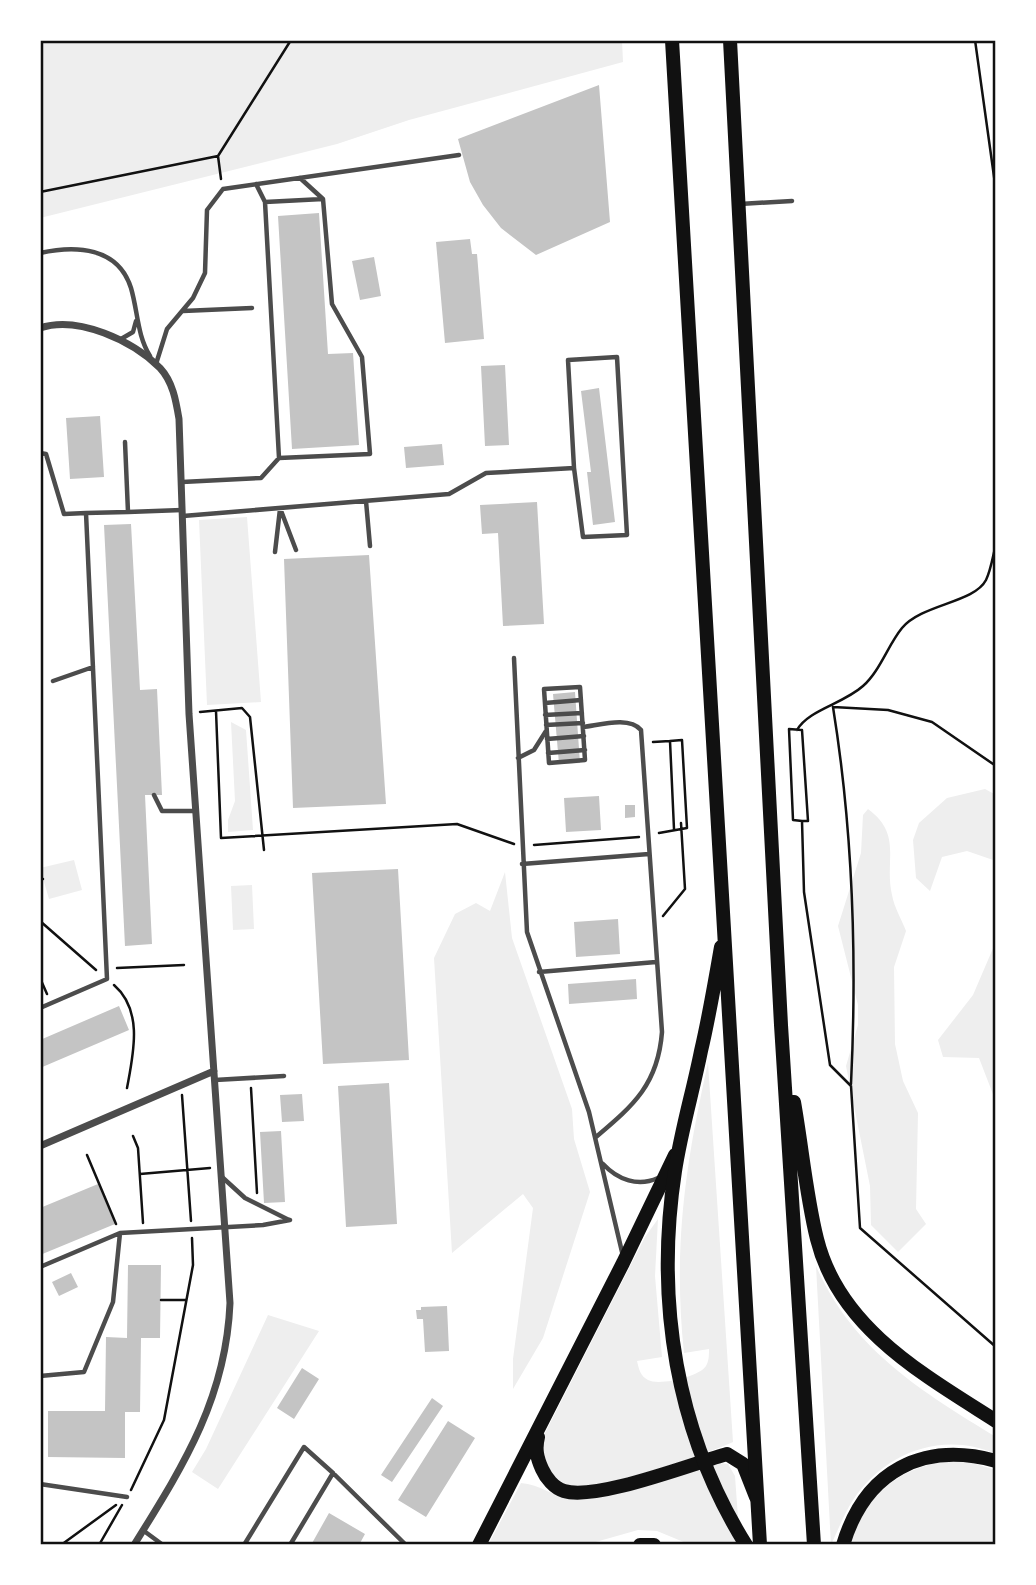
<svg xmlns="http://www.w3.org/2000/svg" width="1036" height="1585" font-family="Manrope,sans-serif">
  <style>
    .green { fill: #eee }
    .building { fill: #c4c4c4 }
    .lines { fill: none; stroke-linecap: round; stroke-linejoin: round }
    .path { stroke: #111; stroke-width: 2.5 }
    .service { stroke: #4c4c4c; stroke-width: 4.5 }
    .minor { stroke: #4c4c4c; stroke-width: 7 }
    .primary { stroke: #111; stroke-width: 14 }
    .trunk { stroke: #111; stroke-width: 14 }
    .neatline { fill: none; stroke: #111; stroke-width: 2.5 }
  </style>
  <rect width="100%" height="100%" fill="#fff"/>
  <path class="green" d="M40 40H622L623 62 409 120 337 144 40 218Z
    M247 517 261 702 207 705 199 520Z
    M231 722 246 730 253 830 228 832V820L235 801Z
    M985 789 996 795V861L967 851 942 857 930 891 916 878 913 840 919 823 947 798Z
    M868 809C903 835 884 860 892 895 894 907 902 920 906 931L894 967 895 1044 903 1081 918 1113 916 1209 926 1224 898 1252 871 1225 870 1186 846 1066 858 1025V1005L838 926 861 853 863 815Z
    M74 860 82 890 49 899 40 868Z
    M505 872 512 938 572 1109 574 1139 590 1192 543 1338 513 1389V1359L533 1208 523 1194 452 1253 434 958 455 914 476 903 490 911Z
    M252 885 254 929 233 930 231 886Z
    M996 896V1102L979 1058 943 1057 938 1040 973 995 994 946Z
    M708 1063 733 1442C704 1455 602 1490 573 1486 550 1483 541 1455 544 1435L645 1237 658 1219 655 1276 662 1357 637 1361C639 1369 640 1376 648 1380 659 1386 699 1377 706 1366 709 1361 709 1355 709 1349L684 1353C673 1249 685 1165 708 1063Z
    M816 1266C853 1350 921 1391 996 1437V1454C942 1430 884 1453 853 1500 844 1514 838 1530 831 1545Z
    M268 1315 319 1331 218 1489 192 1472 206 1449Z
    M962 1460 996 1470V1545H849C867 1491 905 1462 962 1460Z
    M719 1463 728 1464 735 1476 740 1545H691L657 1531 638 1530 585 1545H488L521 1483C540 1484 553 1497 572 1499 604 1502 684 1472 719 1463Z"/>
  <path class="building" d="M599 85 610 222 536 255 501 228 483 205 470 182 458 139Z
    M319 213 328 354 353 353 359 445 292 449 278 216Z
    M470 239 472 254H477L484 339 445 343 436 242Z
    M374 257 381 296 360 300 352 261Z
    M505 365 509 445 485 446 481 366Z
    M599 388 615 522 593 525 587 472H591L581 391Z
    M100 416 104 477 70 479 66 418Z
    M442 444 444 465 406 468 404 447Z
    M537 502 544 624 503 626 498 533 482 534 480 505Z
    M131 524 140 690 157 689 162 795H145L152 944 125 946 104 525Z
    M369 555 386 804 293 808 284 559Z
    M575 692 580 763 559 764 553 694Z
    M599 796 601 830 566 832 564 798Z
    M625 805H635V817L625 818Z
    M398 869 409 1060 323 1064 312 873Z
    M618 919 620 954 576 957 574 922Z
    M636 979 637 999 569 1004 568 984Z
    M119 1006 129 1030 40 1068V1040Z
    M389 1083 397 1224 346 1227 338 1086Z
    M302 1094 304 1121 282 1122 280 1095Z
    M281 1131 285 1202 264 1203 260 1132Z
    M98 1184 115 1224 40 1255V1208Z
    M128 1265H161L160 1338H141L140 1412H125V1458L48 1457V1411H105L106 1337 127 1338Z
    M71 1273 78 1287 59 1296 52 1282Z
    M447 1306 449 1351 425 1352 423 1319H417L416 1310H421V1307Z
    M302 1368 319 1379 294 1419 277 1408Z
    M432 1398 443 1406 392 1482 381 1475Z
    M448 1421 475 1438 426 1517 398 1500Z
    M329 1513 365 1534 359 1545H311Z"/>
  <g class="lines">
    <path class="path" d="M975 40 996 191
      M218 156 291 40
      M40 192 218 156 221 179
      M833 707C853 831 857 959 851 1084
      M833 707 888 710 932 722 996 766
      M216 711 221 838 457 824 514 844
      M200 712 242 708 250 717 264 850
      M797 730C808 710 843 704 863 686 880 671 888 645 902 628 922 604 974 603 986 580 991 570 993 555 996 544
      M653 742 670 741
      M802 821H808L802 730 789 729 793 820 802 821 804 892 830 1065 851 1086 860 1228 996 1347
      M659 833 687 828 682 740 670 741 674 829
      M534 845 639 837
      M40 879H43
      M663 916 685 889 681 823
      M40 921 96 970
      M117 968 184 965
      M40 978 47 994
      M114 985C144 1011 133 1055 127 1088
      M251 1088 257 1193
      M182 1095 191 1221
      M133 1136 138 1148 143 1223
      M87 1155 116 1224
      M140 1174 210 1168
      M161 1300H185
      M131 1490 164 1420 193 1265 192 1238
      M61 1545 116 1505
      M99 1545 122 1505"/>
    <path class="service" d="M265 202 323 199
      M740 204 792 201
      M40 253C76 245 118 247 131 288 138 312 137 335 150 356
      M183 311 252 308
      M121 339 133 332 136 321
      M156 364 167 329 193 298 205 273 207 210 223 189 459 155
      M125 442 128 512 182 510
      M40 453 46 454 64 514 86 513 107 979 40 1008
      M279 458 370 454 362 357 332 304 323 199 300 178
      M182 482 261 478 279 458 265 202 256 184
      M366 501 370 546
      M280 508 296 550
      M86 513 128 512
      M183 516 449 494 486 473 574 468 568 360 617 357 627 535 583 537 574 468
      M275 552 280 509
      M514 658 527 932 589 1112 622 1252
      M53 681 93 667
      M580 687 585 760 549 763 544 689Z
      M545 703 581 700
      M545 715 582 713
      M546 725 583 723
      M583 727C600 725 629 716 641 730L662 1032C658 1084 634 1105 596 1137
      M547 739 584 736
      M548 753 585 750
      M518 758 534 750 546 731
      M154 795 162 811H195
      M522 864 649 854
      M539 972 656 962
      M215 1080 284 1076
      M603 1164C618 1180 638 1187 658 1178
      M222 1177 245 1198 289 1220
      M40 1267 120 1233 263 1225 290 1220
      M40 1376 84 1372 113 1302 120 1233
      M40 1484 127 1497
      M144 1531 163 1545
      M244 1545 304 1447 333 1473
      M290 1545 333 1473 406 1545"/>
    <path class="minor" d="M40 328C78 315 133 341 160 368 173 382 176 401 179 419L189 714 230 1303C226 1399 183 1466 134 1545
      M40 1146 214 1071"/>
    <path class="primary" d="M538 1437C535 1449 537 1458 542 1469 546 1478 554 1488 564 1491 596 1501 691 1464 727 1454L743 1464 756 1497
      M479 1545 623 1263 675 1155
      M843 1545C865 1471 923 1441 996 1461"/>
    <path class="trunk" d="M672 40 760 1545
      M730 40 781 1025 814 1545
      M721 947C715 982 709 1017 701 1051 693 1091 681 1131 675 1171 655 1301 676 1433 746 1545
      M794 1102C802 1147 806 1195 817 1239 839 1328 924 1375 996 1421
      M640 1545H654"/>
  </g>
  <rect width="1036" height="1585" fill="none" stroke="#ffffff" stroke-width="84"/>
  <rect x="42" y="42" width="952" height="1501" class="neatline"/>
</svg>
